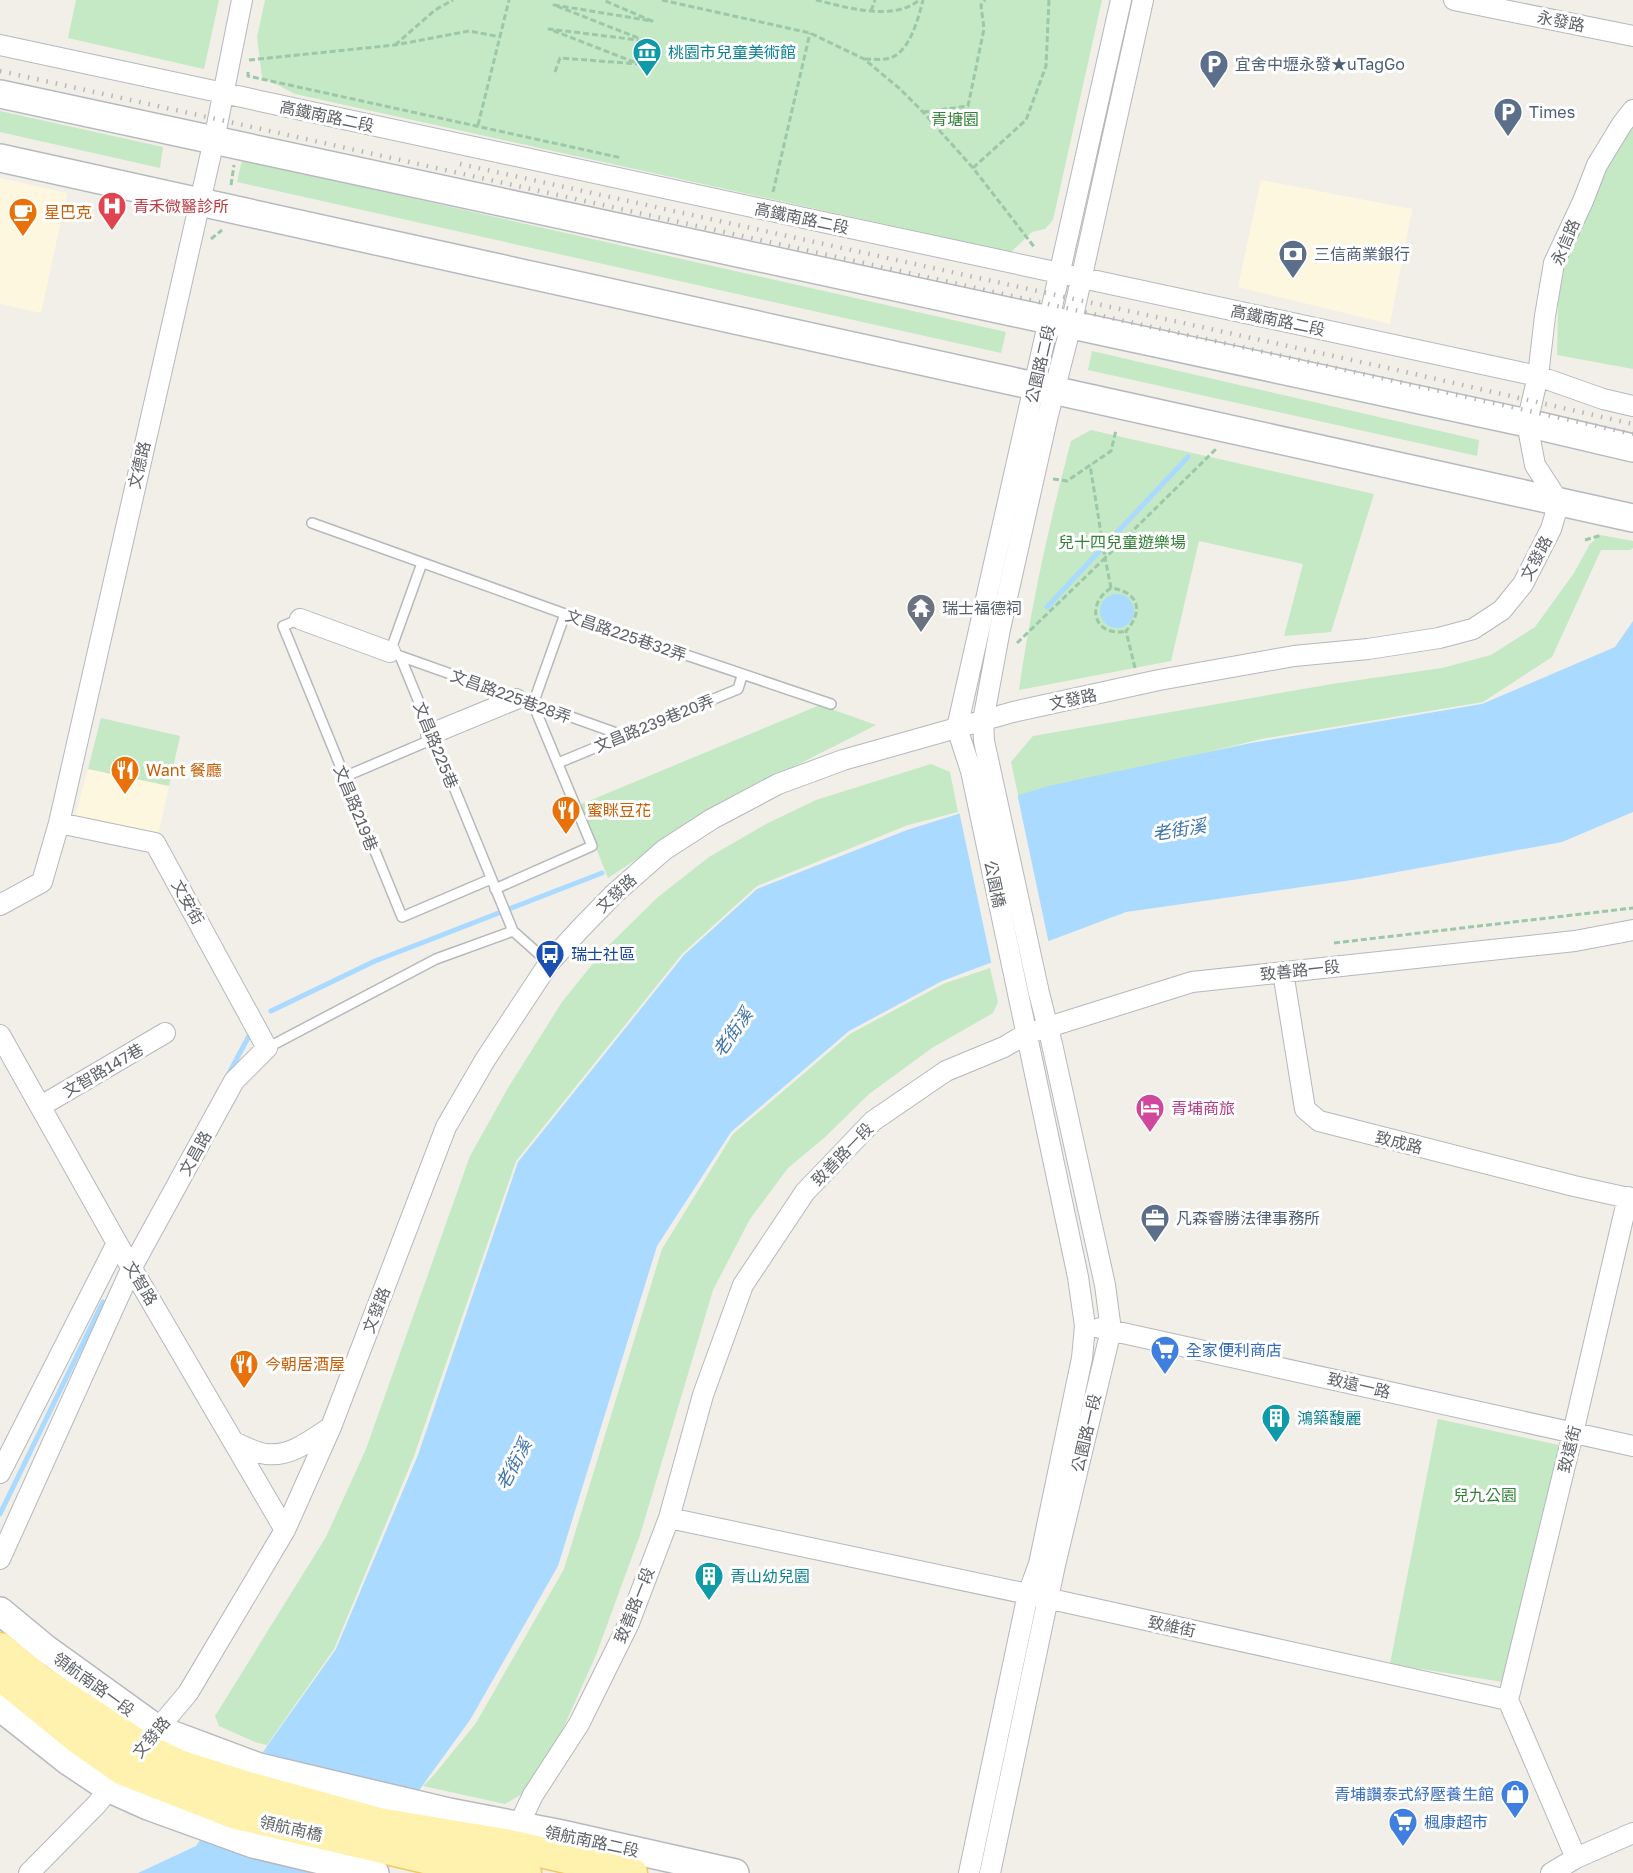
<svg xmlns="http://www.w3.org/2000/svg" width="1633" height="1873" font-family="'Golos Text','Noto Sans TC',sans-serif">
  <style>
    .commercial { fill: #fef7e0 }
    .green { fill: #c5e8c5 }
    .water { fill: #aadaff }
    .pier { fill: #f1efe8 }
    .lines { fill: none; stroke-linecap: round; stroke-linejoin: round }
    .stream { stroke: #aadaff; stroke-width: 5 }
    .lane-casing { stroke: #b5b8bc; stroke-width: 12 }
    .street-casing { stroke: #b5b8bc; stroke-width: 22 }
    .secondary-casing { stroke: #b6babf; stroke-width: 30 }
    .primary-casing { stroke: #f2c960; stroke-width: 33 }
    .path { stroke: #9cc7a9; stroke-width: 3; stroke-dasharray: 6 3; stroke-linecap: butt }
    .lane { stroke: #fff; stroke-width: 9 }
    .street { stroke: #fff; stroke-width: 20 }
    .secondary { stroke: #fff; stroke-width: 27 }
    .primary { stroke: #fff2af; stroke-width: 30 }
    .rail { stroke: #b6b7b8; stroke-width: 4.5; stroke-dasharray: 1.5 8; stroke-linecap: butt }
    .labels { text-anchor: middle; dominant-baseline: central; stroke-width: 6; stroke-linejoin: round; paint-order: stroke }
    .street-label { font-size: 16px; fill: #5f6368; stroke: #fff }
    .culture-label { font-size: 16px; fill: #0d838f; stroke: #fff; text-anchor: start }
    .service-label { font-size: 16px; fill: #4e5e75; stroke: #fff; text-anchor: start }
    .park-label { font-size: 16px; fill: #348238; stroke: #fff }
    .health-label { font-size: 16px; fill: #be3a42; stroke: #fff; text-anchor: start }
    .food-label { font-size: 16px; fill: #c56008; stroke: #fff; text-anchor: start }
    .worship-label { font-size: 16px; fill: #5b616d; stroke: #fff; text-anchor: start }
    .transit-label { font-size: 16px; fill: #164399; stroke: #fff; text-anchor: start }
    .hotel-label { font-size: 16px; fill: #b23c85; stroke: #fff; text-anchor: start }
    .shop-label { font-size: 16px; fill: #366cbe; stroke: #fff; text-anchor: start }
    .water-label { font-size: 18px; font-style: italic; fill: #4174aa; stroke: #fff }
  </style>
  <rect width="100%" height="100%" fill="#f1efe8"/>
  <path class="commercial" d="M0 178 67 193 41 313 0 304Z
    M1261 180 1412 209 1390 324 1238 287Z
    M88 769 169 786 158 835 75 816Z"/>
  <path class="green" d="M76 0H219L204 69 68 38Z
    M265 0H1102L1053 220 1045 229 1032 232 1011 252 295 94 262 77 257 37Z
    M0 111 163 147 160 168 0 132Z
    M1633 126V369L1557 355 1559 267 1606 167Z
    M242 160 1006 332 1001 353 237 182Z
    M1092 351 1479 440 1477 456 1088 370Z
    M1091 430 1374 494 1331 632 1284 636 1303 564 1199 541 1171 661 1019 690C1031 606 1049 524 1071 441Z
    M1600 535 1633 541V548L1630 550H1601L1552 657 1483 702 1261 739 1019 799 1011 762 1033 736 1332 684 1442 668 1491 655 1535 627 1574 573 1590 544Z
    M820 705 876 725 720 804 608 878 579 805Z
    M101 718 180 736 169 786 88 769Z
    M931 764 950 772 958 812 908 825 757 886 682 954 516 1161 414 1456 334 1649 267 1745 255 1742 219 1726 215 1716 326 1537 366 1449 470 1156 508 1088 562 1002 603 951 658 897 709 857 768 823 816 800Z
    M990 968 998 1002 993 1013 932 1048 869 1094 824 1138 788 1168 750 1219 713 1290 640 1535 596 1655 549 1760 522 1794 505 1804 423 1786 434 1775 476 1723 564 1569 662 1249 733 1134 850 1034 943 984Z
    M1438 1419 1559 1445 1503 1682 1390 1664Z"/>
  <path class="water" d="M1100 611a17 17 0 1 1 34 0a17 17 0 1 1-34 0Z
    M1633 621V812L1562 842 1359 879 1126 912 942 981 849 1031 731 1132 657 1246 558 1566 470 1720 359 1873H138L196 1846 336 1649 418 1455 518 1162 684 955 757 889 907 830 1048 786 1251 743 1482 704 1615 647Z"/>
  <path class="pier" d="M1017 793 1049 944 992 966 959 811Z"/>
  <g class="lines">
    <path class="stream" d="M1047 607 1188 457
      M271 1011 375 961 602 873
      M227 1077 250 1034
      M0 1514 103 1302"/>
    <g class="lane-casing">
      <path id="lane" d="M312 523 565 614 831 704
        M422 563 390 652 400 656 513 931
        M300 619 283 626 402 917 491 879
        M400 656 622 735
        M558 763 738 689 742 676
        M344 777 433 739
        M495 889 592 846 533 704 565 614
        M267 1048 436 959 513 931 549 963"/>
    </g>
    <g class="street-casing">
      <path id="street" d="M1454 0 1633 36
        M0 45 1538 376 1603 399 1633 406
        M300 619 390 652
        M957 728 971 771 1078 1277 1085 1326 1082 1358 1039 1564 1028 1594 969 1873
        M957 728 1121 0
        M431 734 516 699
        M0 905 42 882 59 823 214 140 242 0
        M1283 972 1305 1109 1319 1121 1574 1186 1633 1199
        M0 1035 117 1243 285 1530
        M41 1106 165 1033
        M1100 1328 1633 1446
        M234 1442C243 1446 256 1453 266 1454 291 1457 311 1440 331 1427
        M0 1473 117 1243
        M669 1518 1028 1594 1508 1700 1576 1858
        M0 1559 132 1267 234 1081 267 1048 155 843 59 823
        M1508 1700 1573 1433 1628 1197
        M150 1738 188 1693 285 1530 331 1427 446 1127 485 1060 549 963 579 930 614 894 664 850 712 819 778 784 843 760 1013 712 1159 680 1294 656 1368 649 1439 638 1473 629 1502 610 1523 584 1551 529 1559 502 1535 465 1527 423 1538 376 1545 316 1554 263 1583 201 1597 165 1622 124 1633 110
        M513 1837 533 1795 579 1724 629 1623 669 1518 703 1395 743 1285 805 1192 873 1121 946 1071 1004 1047 1026 1034 1192 982 1575 941 1633 930
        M29 1873 97 1804 117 1779
        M990 1873 1055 1565 1111 1330 1105 1285 1052 1044 1039 993 984 741 983 721 1000 629 1047 419 1071 325 1143 0
        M1551 1873 1576 1858 1633 1833"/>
    </g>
    <g class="secondary-casing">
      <path id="secondary" d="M0 94 1527 423 1633 448
        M0 158 1633 518
        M0 1611 46 1649 157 1729 259 1767 449 1812 557 1833 735 1873
        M0 1707 68 1761 110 1789 148 1806 253 1844 375 1873"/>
    </g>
    <g class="primary-casing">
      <path id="primary" d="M0 1648 38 1679 142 1747 179 1765 248 1787 379 1823 510 1845 632 1873
        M0 1675 80 1740 123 1770 236 1814 451 1864 503 1867 526 1873"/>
    </g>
    <path class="path" d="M662 0 810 33 864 59 899 88 923 112 973 168 1035 248
      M816 0C845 7 894 22 919 0
      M871 11 875 0
      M395 45 435 10 453 0
      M865 59C872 59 879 60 885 59 909 57 918 19 923 0
      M249 60 395 45 469 31 501 37
      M248 72V76L622 158
      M555 72 560 58 639 64 549 29 646 41 554 5 652 21 603 0
      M923 112 968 106 984 29 981 5 985 0
      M478 125 509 0
      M973 168 1026 120 1046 66 1049 0
      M231 185 234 165
      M773 192 810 33
      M211 239 222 230
      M1053 479 1067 481 1111 451 1116 430
      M1585 540 1602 535
      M1111 588C1084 605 1095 638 1126 631
      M1017 643 1105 558 1090 465
      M1135 668 1126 631C1144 611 1139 592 1111 588L1105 558 1216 449
      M1334 943 1633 908"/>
    <use href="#lane" class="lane"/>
    <use href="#street" class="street"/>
    <use href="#secondary" class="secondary"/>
    <use href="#primary" class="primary"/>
    <path class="rail" d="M0 71 1633 434
      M460 164 1388 368 1633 424"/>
  </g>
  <defs>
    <g id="museum-pin" transform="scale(1.5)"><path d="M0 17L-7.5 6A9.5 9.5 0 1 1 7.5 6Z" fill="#0f9aa8" stroke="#fff"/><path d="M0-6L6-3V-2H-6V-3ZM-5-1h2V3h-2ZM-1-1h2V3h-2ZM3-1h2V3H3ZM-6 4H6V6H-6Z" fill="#fff"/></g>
    <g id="parking-pin" transform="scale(1.5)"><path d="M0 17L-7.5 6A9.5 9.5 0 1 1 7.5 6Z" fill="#5c6f8a" stroke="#fff"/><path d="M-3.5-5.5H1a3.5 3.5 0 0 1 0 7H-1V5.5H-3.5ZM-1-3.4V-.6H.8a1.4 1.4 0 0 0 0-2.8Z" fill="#fff"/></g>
    <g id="hospital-pin" transform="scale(1.5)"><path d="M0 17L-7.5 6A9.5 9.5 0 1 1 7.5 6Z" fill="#e0444e" stroke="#fff"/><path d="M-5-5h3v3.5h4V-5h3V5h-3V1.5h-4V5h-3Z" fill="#fff"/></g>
    <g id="cafe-pin" transform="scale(1.5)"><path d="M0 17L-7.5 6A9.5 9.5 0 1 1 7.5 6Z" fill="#e8710a" stroke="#fff"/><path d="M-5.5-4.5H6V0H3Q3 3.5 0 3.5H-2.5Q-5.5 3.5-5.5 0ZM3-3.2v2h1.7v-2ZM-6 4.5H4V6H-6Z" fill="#fff"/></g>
    <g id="bank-pin" transform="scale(1.5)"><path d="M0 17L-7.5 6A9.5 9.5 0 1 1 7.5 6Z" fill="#5c6f8a" stroke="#fff"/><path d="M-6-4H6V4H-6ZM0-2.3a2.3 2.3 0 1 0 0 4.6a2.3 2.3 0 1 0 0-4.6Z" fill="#fff"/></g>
    <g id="temple-pin" transform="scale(1.5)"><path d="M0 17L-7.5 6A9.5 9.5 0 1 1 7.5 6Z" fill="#6b7280" stroke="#fff"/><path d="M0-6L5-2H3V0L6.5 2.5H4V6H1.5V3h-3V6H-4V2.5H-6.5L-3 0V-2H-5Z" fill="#fff"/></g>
    <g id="restaurant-pin" transform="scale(1.5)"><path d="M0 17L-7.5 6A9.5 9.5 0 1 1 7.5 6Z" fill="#e8710a" stroke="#fff"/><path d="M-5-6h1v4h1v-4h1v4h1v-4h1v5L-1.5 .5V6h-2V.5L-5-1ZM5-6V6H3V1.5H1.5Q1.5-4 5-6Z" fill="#fff"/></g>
    <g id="bus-pin" transform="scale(1.5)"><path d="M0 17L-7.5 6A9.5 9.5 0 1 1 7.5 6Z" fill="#1a4fb4" stroke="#fff"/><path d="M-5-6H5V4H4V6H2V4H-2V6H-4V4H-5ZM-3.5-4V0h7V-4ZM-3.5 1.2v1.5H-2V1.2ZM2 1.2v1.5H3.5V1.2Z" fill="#fff"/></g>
    <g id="hotel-pin" transform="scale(1.5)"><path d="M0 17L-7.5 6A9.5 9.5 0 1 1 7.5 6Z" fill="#d1479c" stroke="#fff"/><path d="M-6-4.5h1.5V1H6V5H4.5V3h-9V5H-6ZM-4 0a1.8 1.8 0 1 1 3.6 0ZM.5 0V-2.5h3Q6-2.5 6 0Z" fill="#fff"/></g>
    <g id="office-pin" transform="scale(1.5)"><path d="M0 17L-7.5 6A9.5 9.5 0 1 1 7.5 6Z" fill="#5c6f8a" stroke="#fff"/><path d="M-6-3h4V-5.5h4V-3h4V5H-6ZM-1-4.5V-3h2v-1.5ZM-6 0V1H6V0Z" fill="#fff"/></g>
    <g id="supermarket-pin" transform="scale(1.5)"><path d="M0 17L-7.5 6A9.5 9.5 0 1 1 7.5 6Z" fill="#3f7fe0" stroke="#fff"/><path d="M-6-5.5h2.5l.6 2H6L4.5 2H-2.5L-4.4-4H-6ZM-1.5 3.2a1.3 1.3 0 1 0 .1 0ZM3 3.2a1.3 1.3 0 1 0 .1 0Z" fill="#fff"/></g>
    <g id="building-pin" transform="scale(1.5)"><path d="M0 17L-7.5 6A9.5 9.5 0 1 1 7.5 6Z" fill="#0f9aa8" stroke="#fff"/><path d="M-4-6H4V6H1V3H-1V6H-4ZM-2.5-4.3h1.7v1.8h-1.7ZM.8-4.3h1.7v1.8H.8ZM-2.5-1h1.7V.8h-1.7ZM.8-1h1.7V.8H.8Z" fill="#fff"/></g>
    <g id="shop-pin" transform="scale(1.5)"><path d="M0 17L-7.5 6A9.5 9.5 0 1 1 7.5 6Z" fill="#3f7fe0" stroke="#fff"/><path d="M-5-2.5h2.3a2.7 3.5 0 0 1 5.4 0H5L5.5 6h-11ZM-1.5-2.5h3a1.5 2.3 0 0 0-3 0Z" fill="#fff"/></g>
  </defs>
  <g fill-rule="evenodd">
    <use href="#museum-pin" x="647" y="52"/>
    <use href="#parking-pin" x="1214" y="64"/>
    <use href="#parking-pin" x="1508" y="112"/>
    <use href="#hospital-pin" x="112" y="206"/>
    <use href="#cafe-pin" x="23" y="212"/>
    <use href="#bank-pin" x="1293" y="254"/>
    <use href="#temple-pin" x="921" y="608"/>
    <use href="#restaurant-pin" x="125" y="770"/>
    <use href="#restaurant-pin" x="566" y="810"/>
    <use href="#bus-pin" x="550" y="954"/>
    <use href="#hotel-pin" x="1150" y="1108"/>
    <use href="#office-pin" x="1155" y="1218"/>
    <use href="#supermarket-pin" x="1165" y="1350"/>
    <use href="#restaurant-pin" x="244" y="1364"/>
    <use href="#building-pin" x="1276" y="1418"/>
    <use href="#building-pin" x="709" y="1576"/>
    <use href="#shop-pin" x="1515" y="1794"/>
    <use href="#supermarket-pin" x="1403" y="1822"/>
  </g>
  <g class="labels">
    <g class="street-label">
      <text transform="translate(1561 21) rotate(11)">永發路</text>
      <text transform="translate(327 116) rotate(12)">高鐵南路二段</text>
      <text transform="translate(802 218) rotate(12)">高鐵南路二段</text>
      <text transform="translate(1565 242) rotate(-67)">永信路</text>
      <text transform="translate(1278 320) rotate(12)">高鐵南路二段</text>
      <text transform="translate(1040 364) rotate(-77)">公園路二段</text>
      <text transform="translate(139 465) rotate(-77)">文德路</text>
      <text transform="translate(1536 558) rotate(-62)">文發路</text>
      <text transform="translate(626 635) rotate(19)">文昌路225巷32弄</text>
      <text transform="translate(511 696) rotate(20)">文昌路225巷28弄</text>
      <text transform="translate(1073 699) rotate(-12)">文發路</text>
      <text transform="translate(654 723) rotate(-22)">文昌路239巷20弄</text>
      <text transform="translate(436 745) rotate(68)">文昌路225巷</text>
      <text transform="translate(356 808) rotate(68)">文昌路219巷</text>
      <text transform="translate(995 884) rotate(78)">公園橋</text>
      <text transform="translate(616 893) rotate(-43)">文發路</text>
      <text transform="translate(188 902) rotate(61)">文安街</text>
      <text transform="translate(1300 970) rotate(-6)">致善路一段</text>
      <text transform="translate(103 1070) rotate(-30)">文智路147巷</text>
      <text transform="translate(1399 1142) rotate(14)">致成路</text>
      <text transform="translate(195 1153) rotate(-61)">文昌路</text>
      <text transform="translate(842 1154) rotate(-46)">致善路一段</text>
      <text transform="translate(141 1283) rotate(59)">文智路</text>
      <text transform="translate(376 1310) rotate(-69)">文發路</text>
      <text transform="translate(1359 1385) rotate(13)">致遠一路</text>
      <text transform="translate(1086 1433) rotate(-77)">公園路一段</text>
      <text transform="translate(1569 1449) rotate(-76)">致遠街</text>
      <text transform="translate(634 1605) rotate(-68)">致善路一段</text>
      <text transform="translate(1172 1626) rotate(12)">致維街</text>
      <text transform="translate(94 1684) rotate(36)">領航南路一段</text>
      <text transform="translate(151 1737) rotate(-50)">文發路</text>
      <text transform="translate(291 1828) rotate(13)">領航南橋</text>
      <text transform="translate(592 1841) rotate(12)">領航南路二段</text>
    </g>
    <g class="culture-label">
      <text x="668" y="52">桃園市兒童美術館</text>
      <text x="1297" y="1418">鴻築馥麗</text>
      <text x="730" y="1576">青山幼兒園</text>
    </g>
    <g class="service-label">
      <text x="1235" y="64">宜舍中壢永發★uTagGo</text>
      <text x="1529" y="112">Times</text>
      <text x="1314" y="254">三信商業銀行</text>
      <text x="1176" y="1218">凡森睿勝法律事務所</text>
    </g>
    <g class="park-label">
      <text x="955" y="119">青塘園</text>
      <text x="1122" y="542">兒十四兒童遊樂場</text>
      <text x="1485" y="1495">兒九公園</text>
    </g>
    <g class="health-label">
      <text x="133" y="206">青禾微醫診所</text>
    </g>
    <g class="food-label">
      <text x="44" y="212">星巴克</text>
      <text x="146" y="770">Want 餐廳</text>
      <text x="587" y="810">蜜眯豆花</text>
      <text x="265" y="1364">今朝居酒屋</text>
    </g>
    <g class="worship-label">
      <text x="942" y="608">瑞士福德祠</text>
    </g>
    <g class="transit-label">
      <text x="571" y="954">瑞士社區</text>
    </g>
    <g class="hotel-label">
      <text x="1171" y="1108">青埔商旅</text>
    </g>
    <g class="shop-label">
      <text x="1186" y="1350">全家便利商店</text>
      <text x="1494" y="1794" text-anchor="end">青埔讚泰式紓壓養生館</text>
      <text x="1424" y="1822">楓康超市</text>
    </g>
    <g class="water-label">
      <text transform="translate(1179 829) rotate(-9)">老街溪</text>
      <text transform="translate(732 1032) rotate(-55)">老街溪</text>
      <text transform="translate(513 1464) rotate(-62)">老街溪</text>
    </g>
  </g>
</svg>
